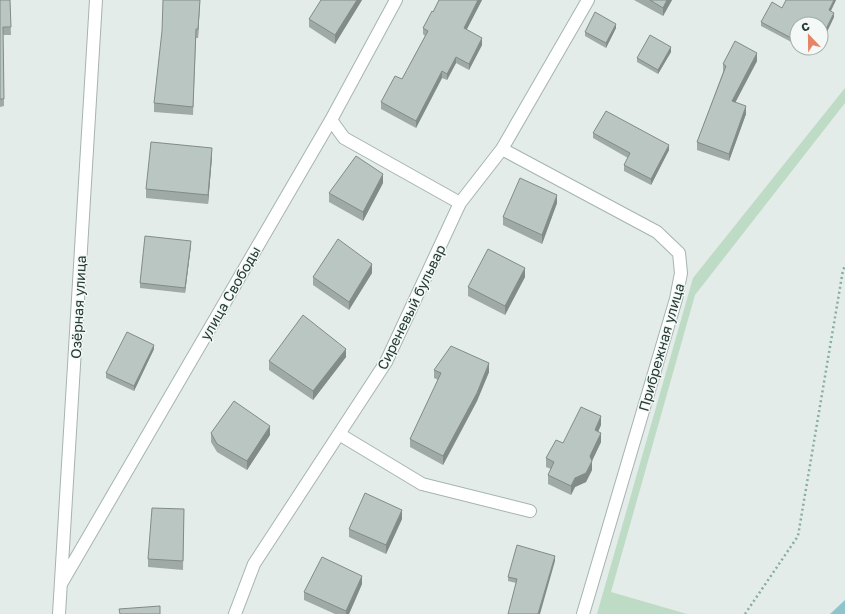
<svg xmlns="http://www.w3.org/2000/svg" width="845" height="614" font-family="'Golos Text',sans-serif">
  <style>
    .green { fill: #bedbc5 }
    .water { fill: #90c4cc }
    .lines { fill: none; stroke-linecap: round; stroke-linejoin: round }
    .minor-casing { stroke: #a6b4af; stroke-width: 14 }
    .path { stroke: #86ada0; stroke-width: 2.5; stroke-dasharray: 2 3; stroke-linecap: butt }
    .minor { stroke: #fff; stroke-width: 12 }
    .wall { fill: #9faaa6 }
    .shaded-wall { fill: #828b87 }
    .building { fill: #b9c6c1; stroke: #828b87 }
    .labels { text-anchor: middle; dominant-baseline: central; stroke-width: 3; stroke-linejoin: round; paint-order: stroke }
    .street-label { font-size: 14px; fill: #243c35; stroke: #f4f8f6 }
  </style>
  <rect width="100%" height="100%" fill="#e3ece8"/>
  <path class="green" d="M845 88V103L695 295 611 592 687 614H597L693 278Z"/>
  <path class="water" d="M845 600V614H830Z"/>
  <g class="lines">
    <g class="minor-casing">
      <path id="minor" d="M331 120 344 138 460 203
        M502 149 657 232 679 253 681 273 676 299 583 614
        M339 434 422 484 530 511
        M61 584 331 120 396 0
        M59 614 96 0
        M235 614 254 564 386 362 460 203 502 149 588 0"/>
    </g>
    <path class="path" d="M745 614 798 536 843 270 845 266"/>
    <use href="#minor" class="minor"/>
  </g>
  <path class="wall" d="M0 0H10L11 35H3L4 106 0 107Z
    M200 0 198 38H196L193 115 154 112V103Z
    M362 0 335 44 309 27V19Z
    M439 0H482L466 30 482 45 469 70 456 63 447 80 442 78 416 128 381 109V102L402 79 425 36 423 34V28L433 12Z
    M634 0H672L663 16Z
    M836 0 831 11 834 17 825 36 821 34V24H797V45L761 26V22L782 8Z
    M616 28 606 48 585 36V32Z
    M802 48H811L809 52Z
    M671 52 658 74 637 62V58Z
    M757 61 735 102 746 114 729 161 697 150V142L723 72V64Z
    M593 133 669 150 651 185 624 171V165L628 158 593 138Z
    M212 157 208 204 146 198V189Z
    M383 183 363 221 329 202V193Z
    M557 203 542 244 503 225V217Z
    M191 245 185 293 140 288V283Z
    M372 273 349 310 313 285V277Z
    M525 277 505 315 468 296V287Z
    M154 349 134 391 106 378V373Z
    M346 357 313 400 269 370V361Z
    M434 370 489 372 477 401 443 465 410 447V439L438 380 434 378Z
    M601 425 598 432 601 442 592 461V470L586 482 575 487 571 495 548 484V475L551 469 546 467V458L563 443Z
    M211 433 270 435 247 470 217 452 211 442Z
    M184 509 183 570 148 567V559Z
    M402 519 386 554 349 537V529Z
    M555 561 516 583 508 581V577Z
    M362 584 349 614H335L304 600V592Z"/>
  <path class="shaded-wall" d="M200 0V2L198 38V29Z
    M357 0H362L335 44V35Z
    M478 0H482L464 35V28Z
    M667 0H672L663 16V8Z
    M834 0H836L829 14V10Z
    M834 13V17L825 36V31Z
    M616 24V28L606 48V43Z
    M482 38V45L469 70V64Z
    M671 47V52L658 74V70Z
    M757 53V61L732 109V101Z
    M456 57V63L447 80V74Z
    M442 71V78L416 128V121Z
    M746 106V114L729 161V154Z
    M669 145V150L651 185V179Z
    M212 148V157L208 204V195Z
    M383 174V183L363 221V212Z
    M557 195V203L542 244V235Z
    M191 241V245L185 293V288Z
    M372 264V273L349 310V302Z
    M525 268V277L505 315V306Z
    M154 345V349L134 391V386Z
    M346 349V357L313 400V391Z
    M489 363V372L477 401 443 465V456Z
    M601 416V425L595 439V430Z
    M270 426V435L247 470V461Z
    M601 433V442L590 465V456Z
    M592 461V470L586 482 575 487 571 495V486L575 478Z
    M402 510V519L386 554V545Z
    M555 556V561L540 614H538Z
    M362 576V584L349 614H346V611Z"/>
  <path class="building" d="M0 0H10L11 27H3L4 99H0Z
    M163 0H200L198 29H196L193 107 154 103 162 31Z
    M321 0H357L335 35 309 19Z
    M439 0H478L464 28 482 38 469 64 456 57 447 74 442 71 416 121 381 102 395 76 402 79 428 31 423 28 432 11 433 12Z
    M650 0H667L663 8Z
    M786 0H834L829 10 834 13 825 31 821 29V24H797V41L761 22 772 2 782 8Z
    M595 12 616 24 606 43 585 32Z
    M650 35 671 47 658 70 637 58Z
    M735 41 757 53 732 101 746 106 729 154 697 142 726 66 723 64Z
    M606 111 669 145 651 179 624 165 630 153 593 133Z
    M151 142 212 148 208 195 146 189Z
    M356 156 383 174 363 212 329 193Z
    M520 178 557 195 542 235 503 217Z
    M145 236 191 241 185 288 140 283Z
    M338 239 372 264 349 302 313 277Z
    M488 249 525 268 505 306 468 287Z
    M303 315 346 349 313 391 269 361Z
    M127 332 154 345 134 386 106 373Z
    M451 346 489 363 477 393 443 456 410 439 441 373 434 370Z
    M234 401 270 426 247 461 217 444 211 433Z
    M581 407 601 416 595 430 601 433 590 456 592 461 586 473 575 478 571 486 548 475 554 462 546 458 556 440 563 443Z
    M365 493 402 510 386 545 349 529Z
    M152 508 184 509 183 561 148 559Z
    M517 545 555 556 538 614H508L517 579 508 577Z
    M322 557 362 576 346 611 304 592Z
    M160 606V614H120L119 609Z"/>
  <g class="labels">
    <g class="street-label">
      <text transform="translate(230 293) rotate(-60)">улица Свободы</text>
      <text transform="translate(78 307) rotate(-87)">Озёрная улица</text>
      <text transform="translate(411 307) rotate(-64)">Сиреневый бульвар</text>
      <text transform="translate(661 347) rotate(-74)">Прибрежная улица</text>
    </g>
  </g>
  <g transform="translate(809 36) rotate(338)"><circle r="19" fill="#f4f8f6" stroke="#a1ada9"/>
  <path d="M0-3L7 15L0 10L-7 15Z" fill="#e68467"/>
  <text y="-6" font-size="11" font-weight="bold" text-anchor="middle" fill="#243c35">С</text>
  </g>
</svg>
